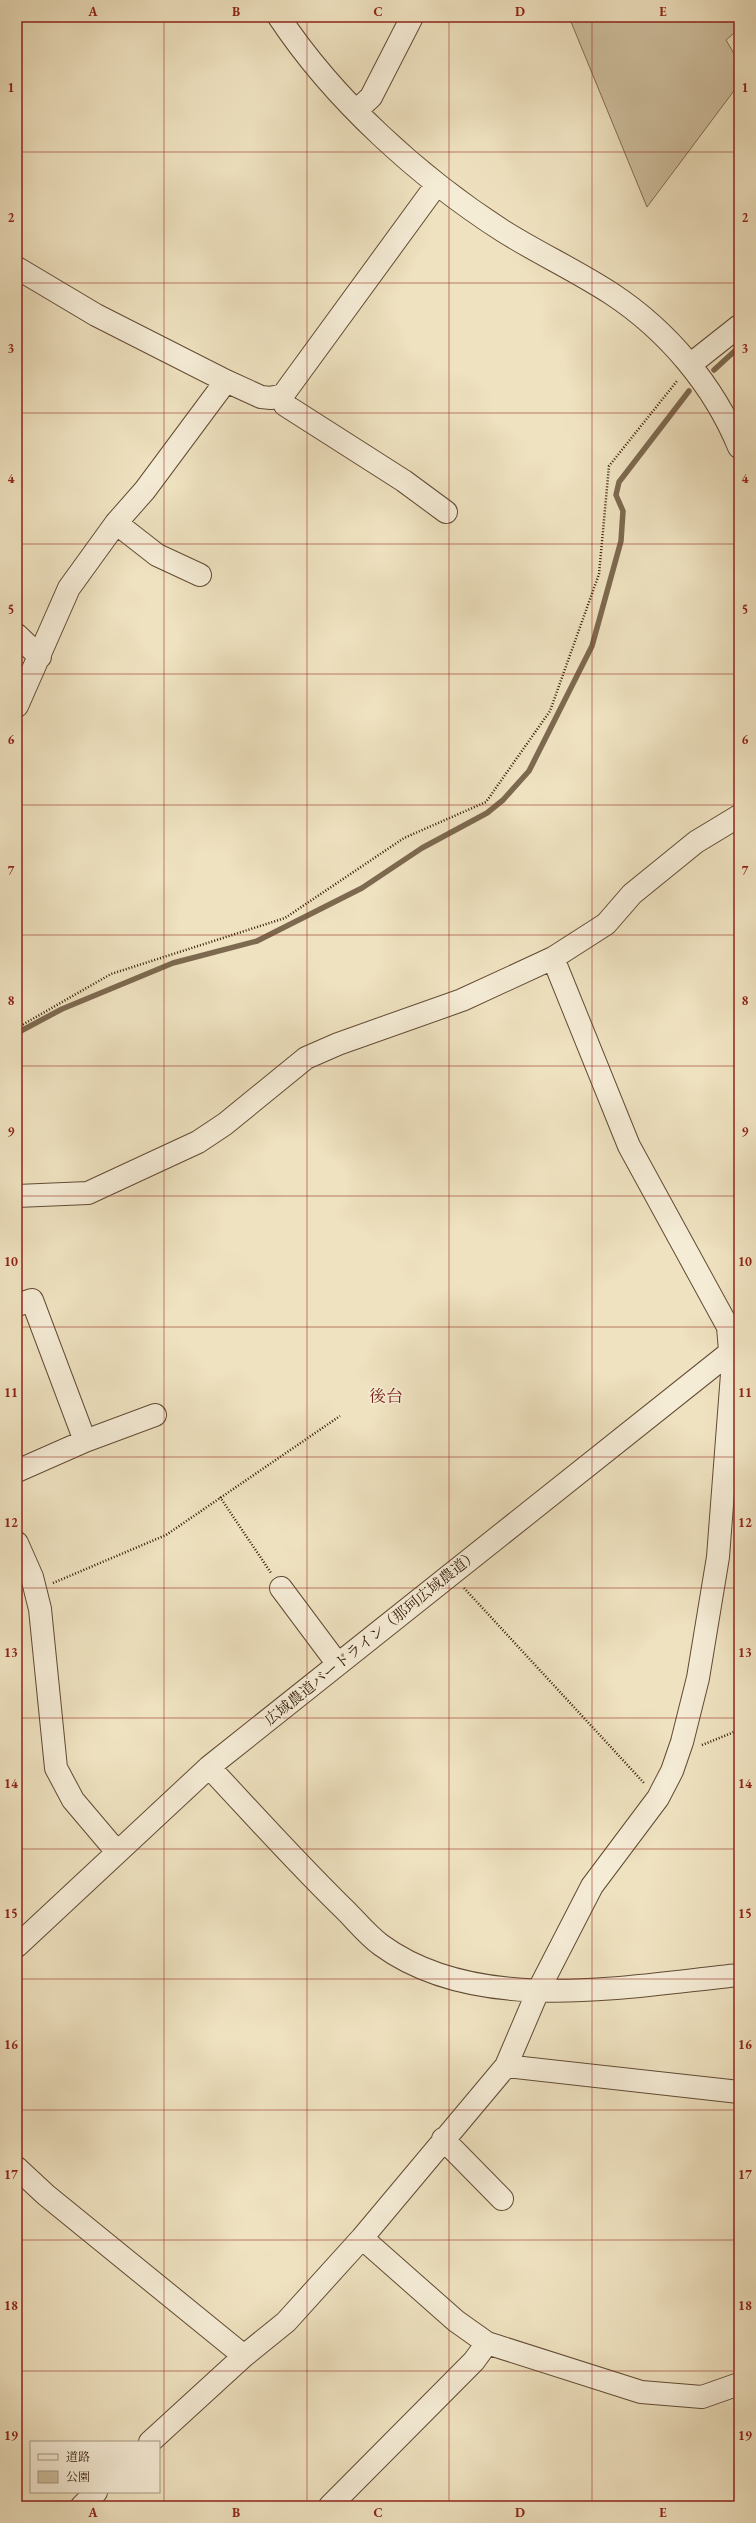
<svg xmlns="http://www.w3.org/2000/svg" width="756" height="2523" font-family="'EB Garamond','Noto Serif JP',serif">
  <style>
    .green { fill: #cfc0a0; stroke: #816c52 }
    .lines { fill: none; stroke-linecap: round; stroke-linejoin: round }
    .stream { stroke: #7d694f; stroke-width: 5.5 }
    .minor-casing { stroke: #624b34; stroke-width: 24 }
    .path { stroke: #331905; stroke-width: 2.5; stroke-dasharray: 1 2; stroke-linecap: butt }
    .minor { stroke: #f5ecd6; stroke-width: 22 }
    .grid { fill: none; stroke: #8f2418; stroke-width: 1; stroke-opacity: 0.55 }
    .labels { text-anchor: middle; dominant-baseline: central; stroke-width: 3; stroke-linejoin: round; paint-order: stroke }
    .street-label { font-size: 15px; fill: #331905; stroke: #f5ecd6 }
    .quarter-label { font-size: 17px; fill: #7a1f14; stroke: #f5ecd6 }
    .neatline { fill: none; stroke: #8f2418; stroke-width: 1.5 }
    .grid-label { font-size: 13px; text-anchor: middle; font-weight: bold; fill: #8f2418 }
  </style>
  <rect width="100%" height="100%" fill="#efe2c0"/>
  <filter id="stains"><feTurbulence type="fractalNoise" baseFrequency=".005" numOctaves="4"/><feColorMatrix values="0 0 0 0 .2 0 0 0 0 .09 0 0 0 0 .02 0 0 0 .5 -.17"/></filter>
  <radialGradient id="worn" r=".72"><stop offset=".6" stop-color="#630" stop-opacity="0"/><stop offset="1" stop-color="#630" stop-opacity=".3"/></radialGradient>
  <path class="green" d="M569 17H739V29L726 40 739 62V84L647 207Z"/>
  <g class="lines">
    <path class="stream" d="M714 370 739 347
      M17 1033 62 1009 173 963 257 941 362 888 422 848 487 813 503 800 529 771 592 646 621 541 623 511 616 495 619 482 689 391"/>
    <g class="minor-casing">
      <path id="minor" d="M279 17C334 100 419 177 503 231 538 253 577 271 612 294 668 331 714 386 739 447
        M356 111 371 97 412 17
        M17 268 96 315 226 381 261 397 271 398 283 395 437 184
        M691 364 739 326
        M283 395 285 405 404 481 446 512
        M116 523 157 555 200 575
        M17 635 40 657
        M17 706 69 588 116 523 145 490 226 381
        M17 1196 88 1193 198 1142 225 1124 306 1058 338 1044 462 1000 553 958 606 924 632 894 696 842 739 816
        M17 1305 32 1300 85 1441
        M17 1471 85 1441 155 1415
        M17 1543 32 1577 40 1609 56 1768 73 1800 117 1852
        M281 1588 337 1663
        M209 1767C253 1814 295 1861 341 1906 354 1918 366 1934 381 1945 478 2016 628 1986 739 1975
        M17 1946 209 1767 738 1346
        M506 2066 739 2092
        M443 2139 502 2199
        M17 2168 46 2195 244 2356
        M362 2238 456 2321 487 2343 641 2392 702 2397 739 2384
        M150 2442 244 2356 286 2322 362 2238 506 2066 538 1991 592 1886 658 1798 672 1771 682 1742 698 1678 718 1557 732 1374 728 1327 629 1146 553 958
        M82 2506 96 2492
        M330 2506 474 2361 487 2343"/>
    </g>
    <path class="path" d="M17 1025H22L111 974 285 918 404 838 486 802 550 711 599 574 609 466 677 381
      M220 1497 271 1573
      M53 1583 166 1535 340 1416
      M464 1588 644 1783
      M702 1745 739 1730"/>
    <use href="#minor" class="minor"/>
  </g>
  <path class="grid" d="M164 17V2506M307 17V2506M449 17V2506M592 17V2506M17 152H739M17 283H739M17 413H739M17 544H739M17 674H739M17 805H739M17 935H739M17 1066H739M17 1196H739M17 1327H739M17 1457H739M17 1588H739M17 1718H739M17 1849H739M17 1979H739M17 2110H739M17 2240H739M17 2371H739"/>
  <g class="labels">
    <g class="street-label">
      <text transform="translate(371 1637) rotate(-39)">広域農道バードライン（那珂広域農道）</text>
    </g>
    <g class="quarter-label">
      <text x="386" y="1396">後台</text>
    </g>
  </g>
  <rect width="756" height="2523" fill="none" stroke="#efe2c0" stroke-width="44"/>
  <rect x="30" y="2441" width="130" height="52" fill="#f5ecd6" stroke="#a79882"/>
  <rect x="38" y="2454" width="20" height="6" fill="#f5ecd6" stroke="#a79882"/>
  <text x="66" y="2461" font-size="12" fill="#331905">道路</text>
  <rect x="38" y="2471" width="20" height="12" fill="#cfc0a0" stroke="#a79882"/>
  <text x="66" y="2481" font-size="12" fill="#331905">公園</text>
  <rect x="22" y="22" width="712" height="2479" class="neatline"/>
  <g class="grid-label">
    <text x="93" y="16">A</text>
    <text x="236" y="16">B</text>
    <text x="378" y="16">C</text>
    <text x="520" y="16">D</text>
    <text x="663" y="16">E</text>
    <text x="11" y="92">1</text>
    <text x="745" y="92">1</text>
    <text x="11" y="222">2</text>
    <text x="745" y="222">2</text>
    <text x="11" y="353">3</text>
    <text x="745" y="353">3</text>
    <text x="11" y="483">4</text>
    <text x="745" y="483">4</text>
    <text x="11" y="614">5</text>
    <text x="745" y="614">5</text>
    <text x="11" y="744">6</text>
    <text x="745" y="744">6</text>
    <text x="11" y="875">7</text>
    <text x="745" y="875">7</text>
    <text x="11" y="1005">8</text>
    <text x="745" y="1005">8</text>
    <text x="11" y="1136">9</text>
    <text x="745" y="1136">9</text>
    <text x="11" y="1266">10</text>
    <text x="745" y="1266">10</text>
    <text x="11" y="1397">11</text>
    <text x="745" y="1397">11</text>
    <text x="11" y="1527">12</text>
    <text x="745" y="1527">12</text>
    <text x="11" y="1657">13</text>
    <text x="745" y="1657">13</text>
    <text x="11" y="1788">14</text>
    <text x="745" y="1788">14</text>
    <text x="11" y="1918">15</text>
    <text x="745" y="1918">15</text>
    <text x="11" y="2049">16</text>
    <text x="745" y="2049">16</text>
    <text x="11" y="2179">17</text>
    <text x="745" y="2179">17</text>
    <text x="11" y="2310">18</text>
    <text x="745" y="2310">18</text>
    <text x="11" y="2440">19</text>
    <text x="745" y="2440">19</text>
    <text x="93" y="2517">A</text>
    <text x="236" y="2517">B</text>
    <text x="378" y="2517">C</text>
    <text x="520" y="2517">D</text>
    <text x="663" y="2517">E</text>
  </g>
  <rect width="100%" height="100%" filter="url(#stains)"/>
  <rect width="100%" height="100%" fill="url(#worn)"/>
</svg>
